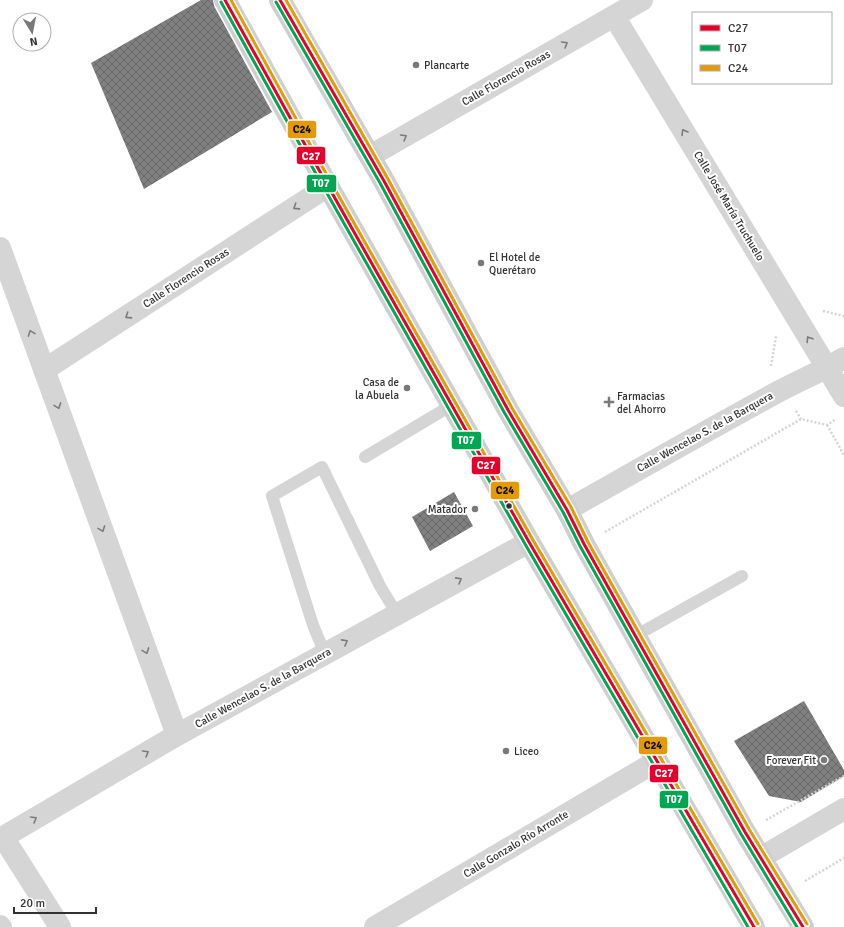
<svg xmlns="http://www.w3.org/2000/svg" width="844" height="927" font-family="Signika,sans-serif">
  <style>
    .building { fill: url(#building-cross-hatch) }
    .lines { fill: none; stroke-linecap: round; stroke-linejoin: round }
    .path { stroke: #d4d4d4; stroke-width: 2.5; stroke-dasharray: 2 2; stroke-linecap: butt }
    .service { stroke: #d5d5d5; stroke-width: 12 }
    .minor { stroke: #d5d5d5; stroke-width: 22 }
    .secondary { stroke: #cfcfcf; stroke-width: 22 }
    .bus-1-casing { stroke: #fff; stroke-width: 6 }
    .bus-2-casing { stroke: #fff; stroke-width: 6 }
    .bus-3-casing { stroke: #fff; stroke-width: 6 }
    .bus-1 { stroke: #e4002b; stroke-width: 3 }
    .bus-2 { stroke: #00a651; stroke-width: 3 }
    .bus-3 { stroke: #e39a05; stroke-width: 3 }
    .oneway { stroke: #7b7b7b }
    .poi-dot { fill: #797979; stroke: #fff; stroke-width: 1.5 }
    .bus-dot { fill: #313131; stroke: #fff; stroke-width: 1.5 }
    .labels { text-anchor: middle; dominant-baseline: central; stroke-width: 4; stroke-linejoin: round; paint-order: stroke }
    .poi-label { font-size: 11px; fill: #313131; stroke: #fff; text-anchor: start }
    .street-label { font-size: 11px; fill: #313131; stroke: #fff }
    .line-badge { stroke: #fff; stroke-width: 1.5 }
    .badge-label { font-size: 11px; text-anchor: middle; font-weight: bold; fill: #fff }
    .pale-badge-label { font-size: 11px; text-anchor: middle; font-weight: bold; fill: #111 }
  </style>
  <defs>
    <pattern id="building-cross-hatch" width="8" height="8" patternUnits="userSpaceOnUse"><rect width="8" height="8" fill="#808080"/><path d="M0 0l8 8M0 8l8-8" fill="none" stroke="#696969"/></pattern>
  </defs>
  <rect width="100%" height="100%" fill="#fff"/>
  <path class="building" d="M201 0H213L214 6 272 112 144 189 91 63Z
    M454 492 473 526 430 551 412 517Z
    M804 701 844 770V776L801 802 769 796 734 741Z"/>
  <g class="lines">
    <path class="path" d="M823 311 844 316
      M771 366 776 336
      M796 411 801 419
      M827 425 844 455
      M605 532 801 419 827 425 836 419
      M766 820 844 776
      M805 881 844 858"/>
    <path class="service" d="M365 457 452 405
      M635 636 742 576
      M325 654 313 625 272 496 322 467 380 586 397 614"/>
    <path class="minor" d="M614 16 844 396
      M370 156 642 0
      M0 248 177 735
      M44 370 328 186
      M567 510C636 471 704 432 774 394 797 381 821 372 844 358
      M3 837 60 927
      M0 839 177 735 529 542
      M762 857 844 809
      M0 926 1 927
      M375 927 657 761"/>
    <path class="secondary" d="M225 0 319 170 529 542 754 927
      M280 0 384 181 508 410 567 510 584 544 745 832 803 927"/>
    <g class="bus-1-casing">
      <path id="bus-1" d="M225 0 319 170 529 542 754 927
        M280 0 384 181 508 410 567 510 584 544 745 832 803 927"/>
    </g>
    <g class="bus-2-casing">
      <path id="bus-2" d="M221 2 315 172 525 544 748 927
        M276 2 380 183 504 412 563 512 580 546 741 834 797 927"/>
    </g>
    <g class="bus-3-casing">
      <path id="bus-3" d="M231 0 323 168 533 540 758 924
        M286 0 388 179 512 408 571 507 588 542 749 829 807 924"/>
    </g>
    <use href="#bus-1" class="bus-1"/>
    <use href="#bus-2" class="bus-2"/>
    <use href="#bus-3" class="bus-3"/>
  </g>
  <defs><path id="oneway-chevron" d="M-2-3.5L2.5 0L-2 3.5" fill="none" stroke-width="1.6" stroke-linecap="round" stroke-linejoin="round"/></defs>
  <g class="oneway">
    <use href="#oneway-chevron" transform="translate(565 44) rotate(-30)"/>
    <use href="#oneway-chevron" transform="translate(684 132) rotate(-121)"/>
    <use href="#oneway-chevron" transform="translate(404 137) rotate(-30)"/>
    <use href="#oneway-chevron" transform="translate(296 207) rotate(147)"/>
    <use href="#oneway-chevron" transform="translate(128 316) rotate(147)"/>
    <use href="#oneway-chevron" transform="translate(31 333) rotate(-110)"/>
    <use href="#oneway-chevron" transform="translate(809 339) rotate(-122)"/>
    <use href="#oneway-chevron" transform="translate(58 406) rotate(70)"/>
    <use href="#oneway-chevron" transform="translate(102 529) rotate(70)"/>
    <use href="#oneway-chevron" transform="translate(459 580) rotate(-29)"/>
    <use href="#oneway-chevron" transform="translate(345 642) rotate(-29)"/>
    <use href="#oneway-chevron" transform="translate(146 651) rotate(70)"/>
    <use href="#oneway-chevron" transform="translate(146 753) rotate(-30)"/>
    <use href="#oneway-chevron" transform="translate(34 819) rotate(-30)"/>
  </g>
  <g class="poi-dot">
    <circle cx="416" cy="65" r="4"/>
    <circle cx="481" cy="263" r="4"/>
    <circle cx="407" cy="388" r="4"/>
    <path d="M607 396h4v4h4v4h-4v4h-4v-4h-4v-4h4z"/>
    <circle cx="475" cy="509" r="4"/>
    <circle cx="506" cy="751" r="4"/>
    <circle cx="824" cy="760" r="4"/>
  </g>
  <circle class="bus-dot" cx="509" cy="506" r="3.5"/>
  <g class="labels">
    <g class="poi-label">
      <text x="424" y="65">Plancarte</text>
      <text x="489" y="257">El Hotel de<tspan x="489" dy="13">Querétaro</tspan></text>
      <text x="399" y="382" text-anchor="end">Casa de<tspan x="399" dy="13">la Abuela</tspan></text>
      <text x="617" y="396">Farmacias<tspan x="617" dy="13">del Ahorro</tspan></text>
      <text x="467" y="509" text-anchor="end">Matador</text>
      <text x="514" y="751">Liceo</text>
      <text x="816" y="760" text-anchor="end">Forever Fit</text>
    </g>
    <g class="street-label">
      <text transform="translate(506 78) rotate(-30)">Calle Florencio Rosas</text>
      <text transform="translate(729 206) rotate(59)">Calle José María Truchuelo</text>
      <text transform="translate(186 278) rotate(-33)">Calle Florencio Rosas</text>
      <text transform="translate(705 432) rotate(-29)">Calle Wencelao S. de la Barquera</text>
      <text transform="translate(263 688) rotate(-29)">Calle Wencelao S. de la Barquera</text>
      <text transform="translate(516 844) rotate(-31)">Calle Gonzalo Río Arronte</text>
    </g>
  </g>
  <g class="line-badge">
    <rect x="287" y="120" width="30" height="19" rx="4" fill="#e39a05"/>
    <rect x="296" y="146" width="30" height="19" rx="4" fill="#e4002b"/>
    <rect x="306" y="174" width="31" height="19" rx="4" fill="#00a651"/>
    <rect x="451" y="431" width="31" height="19" rx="4" fill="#00a651"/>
    <rect x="471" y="456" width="30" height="19" rx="4" fill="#e4002b"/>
    <rect x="490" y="481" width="30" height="19" rx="4" fill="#e39a05"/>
    <rect x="638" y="736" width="30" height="19" rx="4" fill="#e39a05"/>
    <rect x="649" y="764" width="30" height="19" rx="4" fill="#e4002b"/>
    <rect x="659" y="790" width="30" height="19" rx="4" fill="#00a651"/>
  </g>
  <g class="badge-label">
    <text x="311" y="160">C27</text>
    <text x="321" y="187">T07</text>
    <text x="466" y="444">T07</text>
    <text x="486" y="469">C27</text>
    <text x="664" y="777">C27</text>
    <text x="674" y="803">T07</text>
  </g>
  <g class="pale-badge-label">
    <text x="302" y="133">C24</text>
    <text x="505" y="494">C24</text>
    <text x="653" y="749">C24</text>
  </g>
  <rect x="692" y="12" width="140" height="72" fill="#ffffff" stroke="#adadad"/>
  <rect x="700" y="25" width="20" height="6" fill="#e4002b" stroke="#adadad"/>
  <text x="728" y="32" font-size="12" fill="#313131">C27</text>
  <rect x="700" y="45" width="20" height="6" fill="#00a651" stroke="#adadad"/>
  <text x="728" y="52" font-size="12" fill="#313131">T07</text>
  <rect x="700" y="65" width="20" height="6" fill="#e39a05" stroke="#adadad"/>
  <text x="728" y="72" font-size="12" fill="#313131">C24</text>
  <g transform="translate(32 32) rotate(170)"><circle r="19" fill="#ffffff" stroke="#adadad"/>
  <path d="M0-3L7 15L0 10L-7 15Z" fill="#797979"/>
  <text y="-6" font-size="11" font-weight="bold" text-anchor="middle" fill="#313131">N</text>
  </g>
  <path d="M14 907v6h82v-6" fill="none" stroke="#313131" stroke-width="2"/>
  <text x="20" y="907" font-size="12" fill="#313131" stroke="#ffffff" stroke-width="3" paint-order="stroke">20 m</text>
</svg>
